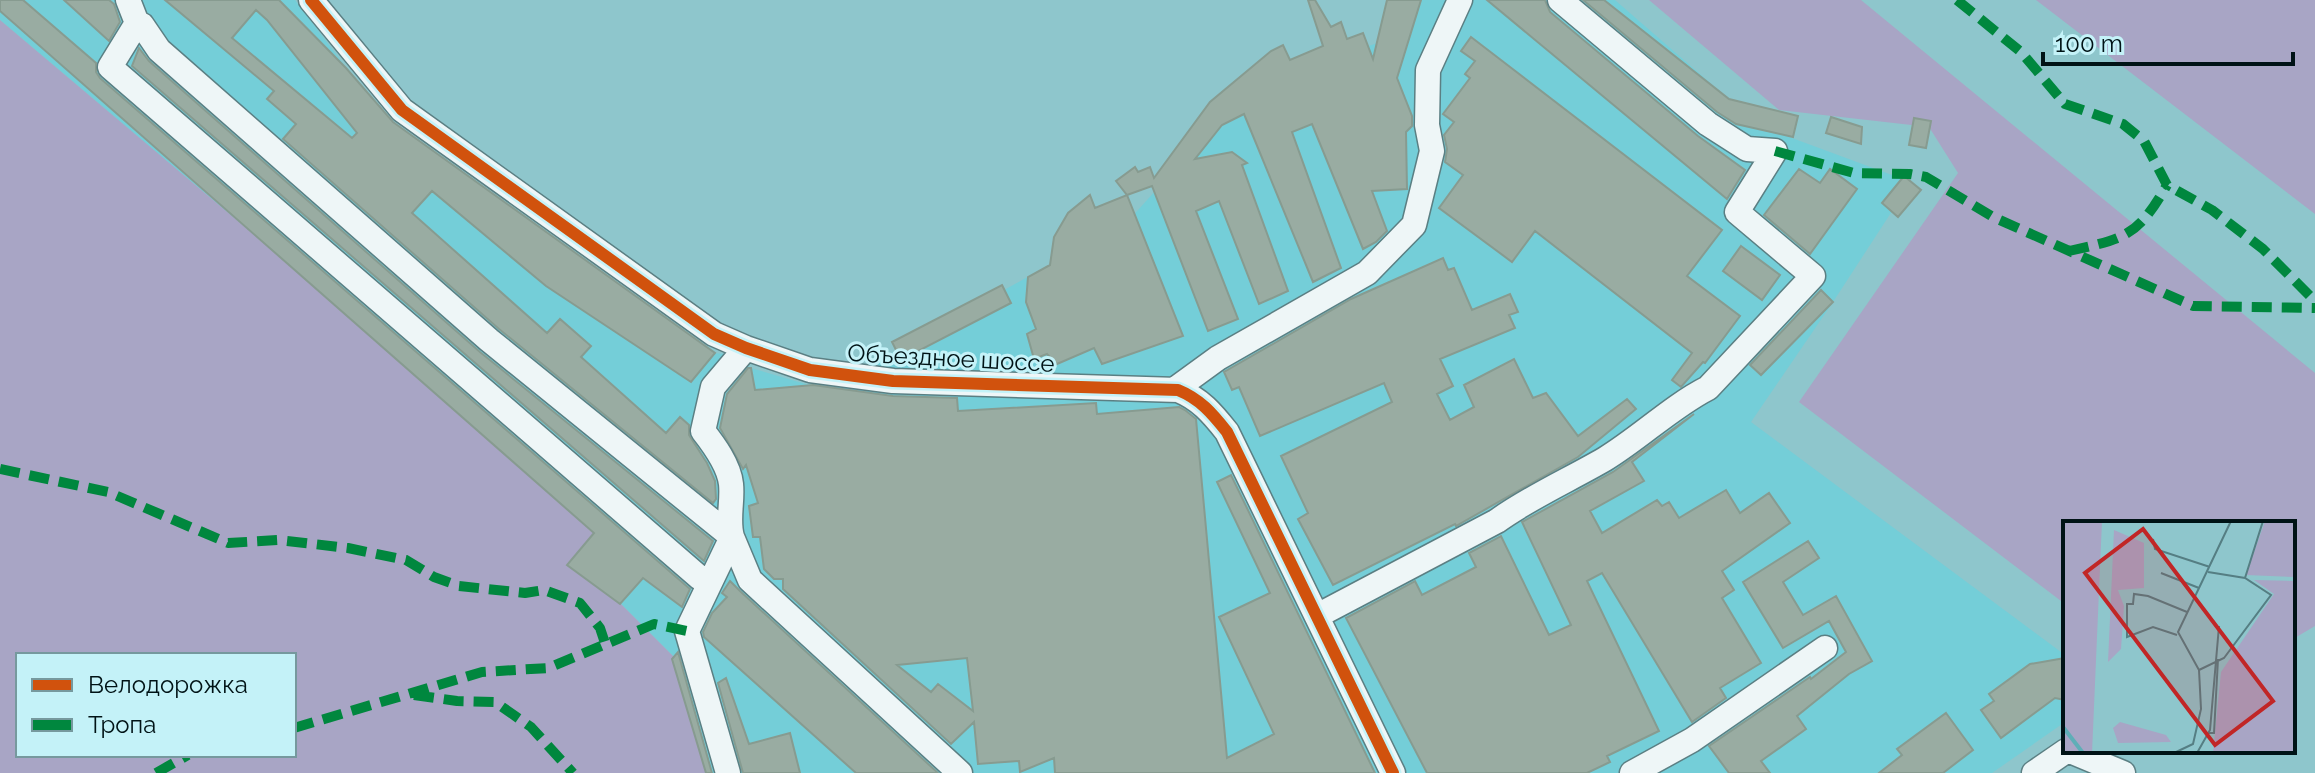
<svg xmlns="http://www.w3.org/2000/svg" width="2315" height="773" font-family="Raleway,sans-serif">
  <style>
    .built { fill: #74ced8 }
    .green { fill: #a8a5c5; fill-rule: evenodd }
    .building { fill: #99aca2; stroke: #879b90; stroke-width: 2; fill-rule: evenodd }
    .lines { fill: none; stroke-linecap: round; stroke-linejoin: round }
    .minor-casing { stroke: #5b7f83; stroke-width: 27 }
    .minor { stroke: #eef6f7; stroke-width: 24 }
    .quiet { stroke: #00873e; stroke-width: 10; stroke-dasharray: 20 10; stroke-linecap: butt }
    .cycleway-casing { stroke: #c4f2f8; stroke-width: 17 }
    .cycleway { stroke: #d1520d; stroke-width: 12 }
    .labels { text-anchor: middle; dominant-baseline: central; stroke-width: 6; stroke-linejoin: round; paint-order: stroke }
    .street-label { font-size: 24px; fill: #001316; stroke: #c4f2f8 }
    .inset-river { fill: none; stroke: #5eaeb7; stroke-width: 4 }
    .inset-road { fill: none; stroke: #557e83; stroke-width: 2 }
    .view { fill: #c12626; fill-opacity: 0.15; stroke: #c12626; stroke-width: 4 }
    .inset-edge { fill: none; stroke: #001316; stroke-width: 4 }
  </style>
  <rect width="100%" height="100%" fill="#8ec6cc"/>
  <path class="built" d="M0 0H295L395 132 698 352 726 354 751 368 826 390 1129 220 1248 88 1389 39 1404 0H1615L1747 115 1792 138 1911 182 1833 302 1751 422 2065 655V722L1992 773H708L676 659 605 588 592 520 0 20Z"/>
  <path class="green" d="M1649 0H1861L2315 373V626L2293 639V523H2065V604L1799 402 1958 173 1929 127 1779 110Z
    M2036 0H2315V214Z
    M0 20 592 520 605 588 676 659 708 773H0ZM18 655H294V755H18Z"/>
  <path class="building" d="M0 0H23L96 63V72L100 78 690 589 682 607 643 578 620 604 567 565 594 533 0 11Z
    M64 0H109L114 4 120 22 109 41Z
    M165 0H279L346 68 393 122 715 353 691 382 546 286 432 191 412 213 547 333 560 319 591 346 581 357 666 433 680 417 689 425V435L707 463 715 481 716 499 713 503 499 329 283 139 296 124 267 99 274 91ZM256 10 267 20 357 133 352 138 232 38Z
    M1308 0H1315L1331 27 1341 22 1347 39 1363 33 1373 59 1387 0H1421L1397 78 1412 116V126L1406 132 1407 189 1372 191 1387 231 1376 242 1363 249 1312 124 1292 132 1341 268 1313 282 1244 114 1222 125 1195 159 1232 152 1247 163 1242 165 1288 291 1259 304 1219 201 1196 211 1238 319 1208 331 1152 186 1127 195 1116 181 1135 167 1138 172 1150 167 1154 178 1210 102 1271 51 1283 45 1290 60 1323 46Z
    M1487 0H1545L1550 12 1698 136 1745 170 1727 199Z
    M1583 0H1604L1729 99 1798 116 1793 137 1736 124 1717 112Z
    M1471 37 1722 230 1687 276 1740 316 1705 363 1703 362 1681 387 1672 380 1692 353 1535 231 1512 262 1439 208 1463 175 1445 162 1447 149 1444 135 1454 122 1443 114 1470 78 1465 74 1475 61 1461 51Z
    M139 48 149 61 480 352 713 541 704 561 132 66Z
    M1831 117 1862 127 1861 144 1826 133Z
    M1914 118 1931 121 1926 148 1909 145Z
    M1799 169 1820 183 1830 169 1857 189 1810 254 1764 215Z
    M1904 176 1921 190 1898 217 1882 203Z
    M1090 195 1095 208 1127 195 1183 336 1102 364 1094 348 1057 364 1047 354 1034 359 1027 334 1036 329 1026 302 1028 277 1050 265 1054 237 1068 213Z
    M1741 246 1780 275 1762 300 1723 271Z
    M1443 258 1448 270 1454 268 1472 310 1510 294 1518 312 1509 315 1515 328 1440 359 1453 386 1437 394 1450 420 1474 407 1464 385 1514 359 1533 398 1546 393 1578 436 1627 399 1636 409 1578 457 1456 526 1455 524 1333 585 1298 519 1308 513 1281 456 1392 402 1384 383 1260 436 1239 387 1232 390 1224 372 1351 299Z
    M1002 285 1011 303 901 360 892 342Z
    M1821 290 1833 302 1761 375 1750 365Z
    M748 368H751L755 390 813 385 893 396 957 398 958 411 1096 403 1097 414 1179 407 1185 410 1196 419 1227 758 1274 734 1219 617 1270 593 1217 482 1231 475 1375 773H1055L1054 758 1020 772 1019 761 978 764 974 722 951 744 783 589V579H774L764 569 760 537H753L749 506 758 503 746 465 743 469 720 428 727 394ZM967 658 973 711 938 684 931 692 897 665Z
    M1694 414 1632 462 1644 481 1590 511 1602 533 1657 500 1662 506 1669 502 1679 518 1726 490 1740 513 1769 493 1790 523 1722 571 1734 590 1722 598 1761 663 1720 688 1726 698 1692 722 1602 573 1587 581 1659 731 1607 756 1610 762 1587 773H1427L1346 618 1415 581 1422 595 1476 567 1469 553 1501 536 1549 635 1571 625 1522 522 1613 472Z
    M1808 541 1819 558 1783 582 1803 615 1836 596 1872 661 1849 674 1797 716 1806 729 1761 761 1770 773H1729L1709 746 1810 677 1811 679 1846 652 1829 621 1783 648 1743 582Z
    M730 581 740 591 938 773H856L704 637 703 632 712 613 727 597 722 593Z
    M678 652 712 773H706L672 659Z
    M2065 658V700L2055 698 2001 738 1981 710 1994 701 1989 694 2030 664Z
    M726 678 749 744 790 733 800 773H743L718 683Z
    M1946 713 1973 750 1943 773H1879L1902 755 1897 749Z"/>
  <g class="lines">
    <g class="minor-casing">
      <path id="minor" d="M128 0 137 23 142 25 159 50 489 340 732 537 750 580 960 773
        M311 0 402 110 714 334 746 348 810 370 893 381 1178 390C1200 399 1212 413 1227 432L1393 773
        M137 23 110 67 700 578H712
        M1174 390 1218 358 1367 273 1414 225 1432 151 1427 125 1428 70 1460 0
        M1317 616 1497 521C1530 497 1569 480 1605 459 1641 437 1671 407 1708 388L1813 276 1737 212 1775 151 1747 149 1708 124 1560 0
        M2070 751 2123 773
        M728 773 687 631 732 537C727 519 733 502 731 484 729 465 714 445 703 431L713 387 746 348
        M1632 773 1692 740 1825 648
        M2034 773 2066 751"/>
    </g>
    <use href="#minor" class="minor"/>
    <path class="quiet" d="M1957 0 2021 52 2065 104 2123 124 2144 141 2167 185 2212 210 2263 249 2315 301
      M1775 151 1854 173 1910 174 1926 177 1993 217 2193 306 2315 308
      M2069 251C2126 238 2137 237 2167 185
      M0 469 108 492 228 543 279 540 348 548 406 560 434 577 459 586 525 593 544 590 580 603 600 628 605 643
      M414 695 457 701 495 702 531 727 573 773
      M294 728 482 672 548 668 654 624 687 631
      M156 773 188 755"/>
    <g class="cycleway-casing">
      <path id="cycleway" d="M311 0 402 110 714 334 746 348 810 370 893 381 1178 390C1200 399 1212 413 1227 432L1393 773"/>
    </g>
    <use href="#cycleway" class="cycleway"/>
  </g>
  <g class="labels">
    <g class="street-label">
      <text transform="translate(951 358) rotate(3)">Объездное шоссе</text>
    </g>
  </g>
  <g transform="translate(2063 521)">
    <rect width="232" height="232" fill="#8ec6cc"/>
    <path d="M0 0H39L29 232H0ZM202 0H232V56L183 54ZM51 9 81 22V67L55 69 61 85 58 128 45 141ZM191 59 232 60V232H150L158 151 211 73ZM57 201 103 214 108 221 55 222 50 207Z" fill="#a8a5c5"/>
    <path class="inset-river" d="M0 206 20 232"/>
    <path class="inset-road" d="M90 18 92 28 147 46M98 52 136 67M182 57 200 0M114 114 90 106 64 116V83H70L71 73 85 75 124 91M136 149 161 137 208 74 182 57 145 51M146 212H151L155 138M111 232 130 223 138 188 136 149 115 111 168 0M134 232 147 209 156 105"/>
    <path class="view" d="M80 8 210 180 152 224 22 52Z"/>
    <rect width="232" height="232" class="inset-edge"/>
  </g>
  <rect x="16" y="653" width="280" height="104" fill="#c4f2f8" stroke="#76999e" stroke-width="2"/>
  <rect x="32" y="679" width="40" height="12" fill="#d1520d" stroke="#76999e" stroke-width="2"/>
  <text x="88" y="693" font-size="24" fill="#001316">Велодорожка</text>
  <rect x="32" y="719" width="40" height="12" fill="#00873e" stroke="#76999e" stroke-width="2"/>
  <text x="88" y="733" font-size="24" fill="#001316">Тропа</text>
  <path d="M2043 52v12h250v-12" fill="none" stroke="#001316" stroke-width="4"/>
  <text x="2055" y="52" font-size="24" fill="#001316" stroke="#c4f2f8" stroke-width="6" paint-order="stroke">100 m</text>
</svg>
